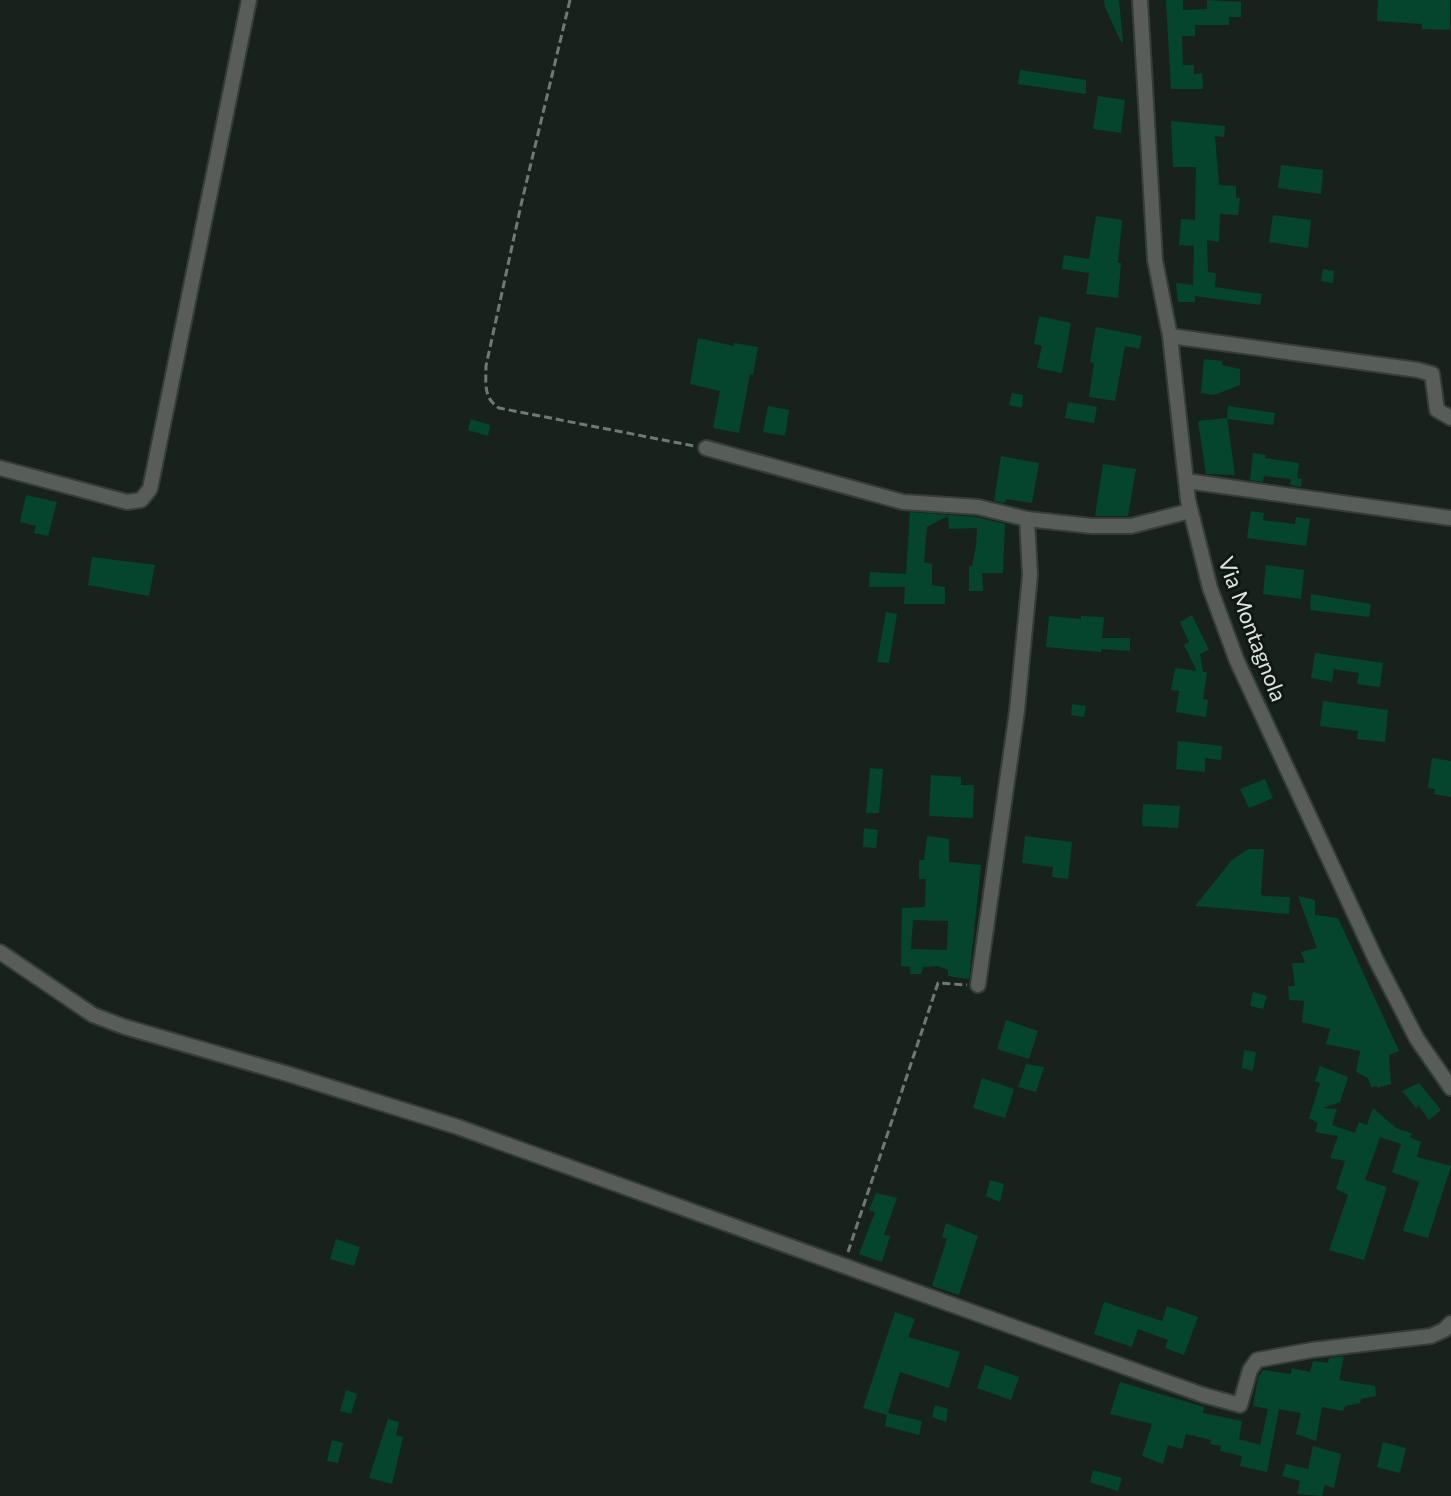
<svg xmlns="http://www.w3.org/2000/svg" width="1451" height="1496" font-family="Lato,sans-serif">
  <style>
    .building { fill: #05452d; fill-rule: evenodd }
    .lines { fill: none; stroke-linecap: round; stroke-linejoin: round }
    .minor-casing { stroke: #343d38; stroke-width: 18 }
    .path { stroke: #707974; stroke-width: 3; stroke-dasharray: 8 4; stroke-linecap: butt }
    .minor { stroke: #585d5a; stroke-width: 14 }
    .labels { text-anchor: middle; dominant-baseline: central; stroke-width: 6; stroke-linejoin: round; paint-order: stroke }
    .street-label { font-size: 22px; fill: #dfe5e2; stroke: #0f1813 }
  </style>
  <rect width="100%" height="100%" fill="#18221c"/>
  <path class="building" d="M1104 0H1119L1123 42H1121L1105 7Z
    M1166 0H1183V10L1207 9V0L1241 2V17H1229V25H1195V36H1182L1183 65H1194V74L1202 73 1203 89H1171Z
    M1378 0H1450V30L1422 29V24L1377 21Z
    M1020 70 1086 80V94L1018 84Z
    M1098 96 1125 100 1121 133 1093 129Z
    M1171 121 1225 126 1224 137 1215 136 1219 185 1236 186V198H1240L1238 215 1220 214 1219 242 1207 240 1208 272 1216 273 1215 287 1262 294 1260 305 1195 296V302H1178L1176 283 1193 285 1194 246 1179 245 1181 219 1195 220 1196 167H1173Z
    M1281 165 1323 170 1321 194 1278 188Z
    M1273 215 1311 220 1308 248 1269 242Z
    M1096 216 1122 220 1118 263H1121L1118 298 1086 294 1089 273 1062 269 1064 255 1089 259Z
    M1323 269 1334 271 1333 283 1321 281Z
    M1039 316 1071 323 1062 373 1037 368 1042 346 1034 344Z
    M1096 327 1142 336 1139 349 1125 346 1115 401 1089 397 1094 363 1090 362Z
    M698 338 734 346V343L758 347 753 375 750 374 739 433 713 428 720 391 690 384Z
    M1204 359 1222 361V365L1240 369V385L1214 395 1201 393Z
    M1012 393 1023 395 1022 408 1009 405Z
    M1068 402 1097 407 1094 423 1065 418Z
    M768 406 789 410 785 436 763 432Z
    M1228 406 1275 413 1273 425 1227 419Z
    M1227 418 1235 475 1206 474 1198 421Z
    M471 419 490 425 488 436 468 430Z
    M1253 453 1266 455 1265 458 1299 463 1297 478 1302 479 1301 487 1290 485 1291 479 1264 476 1263 482 1250 480Z
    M1001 456 1039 463 1032 503 1006 499 1005 503 994 501Z
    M1103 464 1136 469 1128 516H1095Z
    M26 495 57 502 48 536 34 533 36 526 20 522Z
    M1251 511 1264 513 1263 520 1295 524 1296 517 1310 519 1306 546 1247 538Z
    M910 512 976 517 1005 524 1003 573H982L983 591H969V566H972L976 546 977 528 949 529 948 516 927 527 924 562 932 564V585L945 587V604H904L905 587H869L870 572 906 574Z
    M92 557 155 565 149 596 88 585Z
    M1266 565 1304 570 1301 599 1263 594Z
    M1311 594 1371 604 1369 617 1310 610Z
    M886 612 897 614 889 663 877 662Z
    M1192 615 1209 650 1200 654 1203 672H1207L1203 699 1208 700 1206 717 1176 712 1179 691 1171 690 1175 668 1197 671 1184 645 1189 642 1180 622Z
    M1049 616 1081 619V616L1104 617 1102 638H1130V651L1101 649V652L1046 647Z
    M1315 653 1383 663 1380 687 1357 684 1359 673 1334 669 1332 682 1311 678Z
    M1323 701 1388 710 1385 742 1357 739 1358 731 1320 726Z
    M1072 704 1086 706 1084 717 1071 715Z
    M1178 741 1222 746 1221 760 1205 758V772L1176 769Z
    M1432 758 1451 761V797L1434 794 1435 789 1428 788Z
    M870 768 883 769 879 813H866Z
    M931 775 961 777V785H974L973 818 929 816Z
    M1265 779 1273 798 1249 808 1240 789Z
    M1143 804 1180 806 1178 828 1142 826Z
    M864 828 878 830 876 848 863 847Z
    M927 836 949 839V862L981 865 969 979 948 976V970L938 966 923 967 921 974H910V967L901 966 902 908 925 907 926 879H919V860H924ZM913 920 948 921 947 950 911 949Z
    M1025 836 1072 842 1068 879 1052 877 1053 867 1022 863Z
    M1248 849H1264L1261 894 1263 896 1290 897 1289 914 1195 906 1232 860Z
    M1298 896 1315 900V915L1338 918 1399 1051 1389 1055 1391 1084 1377 1088V1086L1371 1087 1368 1078 1356 1072 1360 1051 1326 1044 1330 1029 1302 1022 1304 1001 1289 1000 1288 986H1295L1292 963H1305L1301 952 1317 948Z
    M1253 992 1267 996 1263 1009 1250 1006Z
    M1006 1020 1038 1031 1029 1059 997 1049Z
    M1244 1050 1256 1052 1253 1071 1242 1068Z
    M1026 1064 1044 1067 1036 1092 1018 1087Z
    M1320 1066 1348 1077 1340 1102 1323 1108 1337 1109 1332 1125 1355 1133 1359 1122 1367 1125 1373 1108 1396 1128 1413 1134 1409 1137 1421 1142 1417 1157 1451 1166 1428 1238 1403 1231 1419 1182 1392 1172 1401 1144 1380 1137 1365 1180 1387 1187 1364 1260 1329 1250 1348 1195 1336 1189 1345 1161 1330 1158 1338 1136 1315 1132 1318 1123 1309 1118 1320 1083 1315 1081Z
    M982 1078 1014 1089 1005 1118 973 1108Z
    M1419 1083 1441 1110 1429 1120 1418 1105 1417 1109 1402 1091Z
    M990 1180 1004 1184 1000 1202 986 1196Z
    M876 1193 897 1198 884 1235 890 1236 882 1262 859 1254 875 1212 869 1210Z
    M946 1223 978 1236 959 1295 932 1286 947 1239 942 1237Z
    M336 1239 360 1247 354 1266 330 1259Z
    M1104 1302 1162 1321 1167 1306 1198 1317 1184 1355 1165 1348 1168 1340 1138 1329 1132 1347 1094 1334Z
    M895 1312 915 1319 908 1337 960 1352 949 1388 900 1372 888 1413 922 1421 919 1435 885 1426 887 1415 863 1408Z
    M1344 1356 1339 1380 1375 1386 1376 1396 1361 1399 1360 1403 1345 1406 1343 1411 1322 1407 1316 1441 1296 1434 1301 1413 1279 1409 1267 1472 1240 1466 1242 1456 1220 1451 1221 1446 1210 1444 1211 1440 1186 1434 1182 1449 1168 1445 1163 1464 1142 1456 1152 1424 1110 1414 1120 1382 1204 1407 1203 1413 1242 1421 1239 1439 1260 1445 1268 1409 1253 1406 1258 1378 1263 1370 1291 1374 1292 1368 1310 1372 1313 1361 1328 1363 1329 1358Z
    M985 1365 1019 1377 1011 1400 977 1388Z
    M346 1390 357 1394 351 1414 340 1411Z
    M935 1405 948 1409 946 1422 932 1417Z
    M388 1419 399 1422 396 1435 403 1437 392 1484 369 1478Z
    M332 1440 343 1443 338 1463 327 1461Z
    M1383 1442 1406 1448 1400 1473 1377 1467Z
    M1313 1446 1341 1454 1334 1488 1325 1485 1322 1496 1297 1494 1300 1481 1282 1476 1286 1464 1308 1469Z
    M1093 1470 1122 1478 1118 1491 1090 1482Z"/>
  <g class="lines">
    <g class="minor-casing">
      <path id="minor" d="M1140 0 1155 260 1170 336 1188 500 1210 588 1237 661 1376 960 1417 1039 1451 1088
        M1170 336 1418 370 1432 374 1437 410 1451 418
        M706 448 903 502 978 507 1027 519 1092 526H1131L1190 511
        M0 468 127 502 141 500 150 489 249 0
        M1186 481 1451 518
        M0 952 93 1015 125 1027 288 1074 458 1127 1203 1395 1240 1405 1250 1370 1257 1360 1312 1350 1431 1336 1444 1330 1451 1323
        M978 985 1017 711 1030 575 1027 519"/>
    </g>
    <path class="path" d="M570 0 521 205 486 366C486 383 483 398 499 408L694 446
      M848 1252 938 983 967 985"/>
    <use href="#minor" class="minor"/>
  </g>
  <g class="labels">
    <g class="street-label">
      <text transform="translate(1253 629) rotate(69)">Via Montagnola</text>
    </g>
  </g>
</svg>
